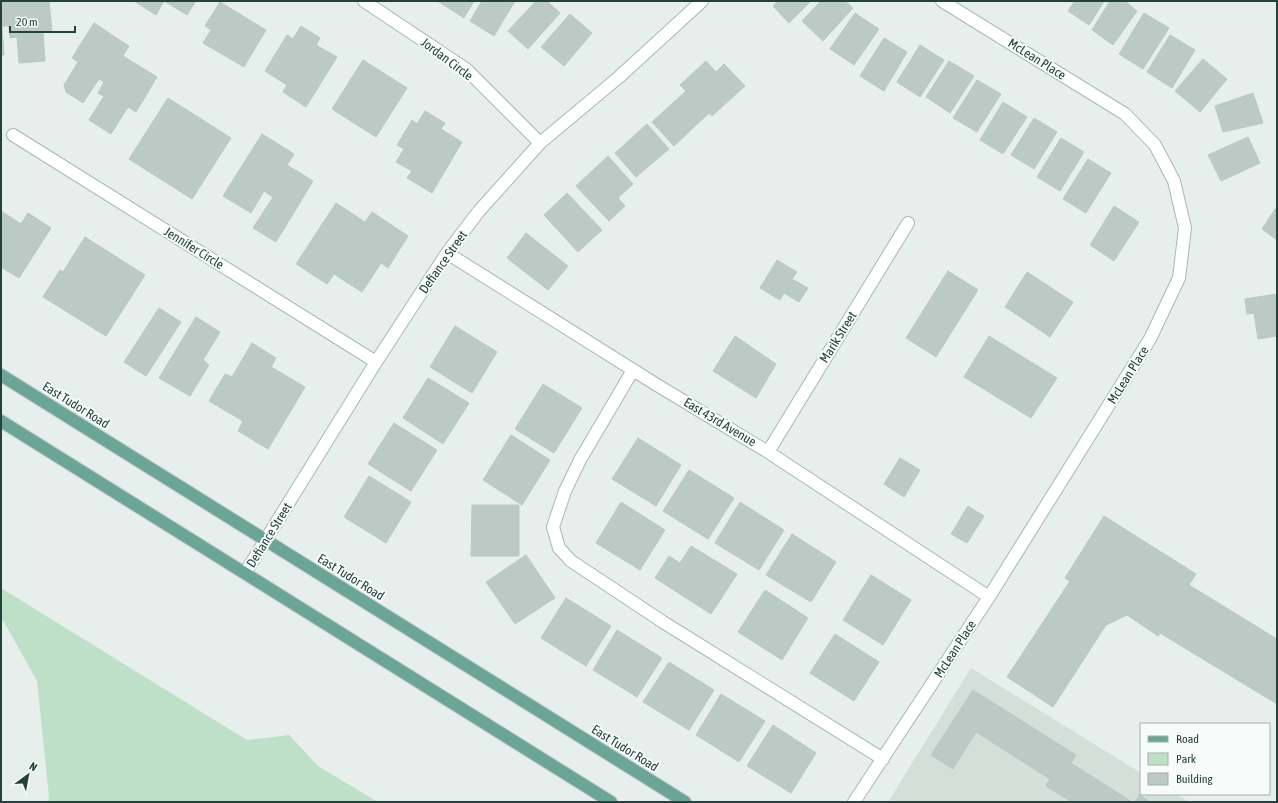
<svg xmlns="http://www.w3.org/2000/svg" width="1278" height="803" font-family="'Asap Condensed',sans-serif">
  <style>
    .built { fill: #d4dfda }
    .green { fill: #bfe0c8 }
    .building { fill: #bbcac4; stroke: #b8c9c2 }
    .lines { fill: none; stroke-linecap: round; stroke-linejoin: round }
    .minor-casing { stroke: #a8b8b2; stroke-width: 14 }
    .primary-casing { stroke: #c2cac8; stroke-width: 14 }
    .minor { stroke: #fff; stroke-width: 12 }
    .primary { stroke: #6aa596; stroke-width: 12 }
    .labels { text-anchor: middle; dominant-baseline: central; stroke-width: 4; stroke-linejoin: round; paint-order: stroke }
    .street-label { font-size: 13px; fill: #24423a; stroke: #f7fbf9 }
  </style>
  <rect width="100%" height="100%" fill="#e6efeb"/>
  <path class="built" d="M971 668 1141 773V794H1176L1189 802H888Z"/>
  <path class="green" d="M1 588 247 740 289 735 318 766 378 802H48L49 797 37 681 4 622 1 620Z"/>
  <path class="building" d="M1 1H49L52 32H43L45 61 19 63 17 37 10 38 9 26H2L4 55H1Z
    M134 1H196L187 15 164 1 156 15Z
    M440 1H474L464 18 439 2Z
    M482 1H515L494 36 470 21Z
    M536 1H547L560 13 528 49 508 31Z
    M778 1H811L789 23 773 6Z
    M821 1H845L853 8 823 41 802 21Z
    M1075 1H1104L1089 25 1068 11Z
    M1110 1H1125L1137 11 1113 45 1092 30Z
    M220 2 266 30 244 67 203 43 211 30 205 26Z
    M855 13 879 29 854 65 830 49Z
    M1144 13 1169 28 1143 69 1119 54Z
    M570 14 592 33 564 66 541 47Z
    M94 23 129 46 123 56 157 77 136 112 128 107 111 134 89 120 104 96 98 93 104 82 99 79 83 103 66 92 64 85 78 62 72 58Z
    M301 26 320 38 316 45 337 57 306 107 283 92 287 85 265 71 287 35 293 39Z
    M1170 35 1195 50 1172 88 1147 72Z
    M884 38 907 52 884 91 860 76Z
    M920 45 944 60 920 97 897 82Z
    M1203 59 1227 79 1200 112 1175 91Z
    M363 60 407 88 376 137 332 109Z
    M706 61 716 72 724 64 745 86 712 116 709 113 674 146 652 122 686 91 680 85Z
    M949 61 974 76 950 113 926 97Z
    M977 80 1001 94 977 132 953 118Z
    M1253 93 1263 123 1223 132 1215 106Z
    M168 98 231 138 192 199 129 159Z
    M1003 102 1027 117 1003 154 980 140Z
    M425 111 445 123 441 129 462 142 432 193 407 178 412 171 396 162 404 149 397 145 412 120 417 124Z
    M1034 118 1057 132 1034 169 1011 155Z
    M647 124 669 149 636 177 615 153Z
    M262 134 294 154 287 165 313 181 276 242 253 228 273 197 264 191 251 213 223 196Z
    M1248 137 1260 163 1221 181 1208 155Z
    M1061 138 1084 152 1060 191 1037 177Z
    M608 156 633 184 618 198 625 206 609 221 576 186Z
    M1088 159 1111 173 1086 213 1063 199Z
    M567 193 602 230 578 252 544 215Z
    M336 203 365 222 372 212 408 236 388 268 381 263 362 292 334 274 327 284 296 264Z
    M1114 206 1139 222 1114 261 1090 245Z
    M1277 206V240L1262 229Z
    M1 211 21 224 28 213 51 228 19 278 1 267Z
    M526 233 568 266 548 290 507 258Z
    M85 237 145 275 106 336 43 297 60 270 63 272Z
    M777 260 797 272 792 279 808 288 799 302 784 293 780 300 760 288Z
    M948 271 978 290 936 357 906 338Z
    M1027 272 1073 302 1050 337 1005 307Z
    M1277 294V336L1258 339 1254 313 1247 314 1245 299Z
    M159 308 181 322 146 376 124 362Z
    M196 317 220 332 203 360 209 365 190 396 159 378Z
    M455 326 497 352 472 393 430 367Z
    M735 336 776 364 756 398 713 371Z
    M989 336 1057 378 1031 418 964 377Z
    M252 343 276 358 271 367 305 387 268 449 238 431 243 421 209 401 225 374 232 377Z
    M428 378 469 403 443 444 403 418Z
    M543 384 582 408 554 453 515 429Z
    M394 423 437 450 411 491 368 464Z
    M511 435 550 460 522 505 483 480Z
    M638 438 681 465 656 506 612 479Z
    M900 458 920 470 904 497 884 484Z
    M689 470 734 498 708 539 663 511Z
    M369 476 411 502 386 543 344 517Z
    M621 502 665 530 640 570 596 543Z
    M740 502 784 530 759 570 715 543Z
    M472 505H519V556H471Z
    M968 506 984 516 967 543 951 534Z
    M1104 516 1196 574 1189 585 1277 639V704L1160 633 1158 636 1127 615 1106 625 1053 707 1007 677 1070 581 1065 578Z
    M792 534 836 562 811 602 766 575Z
    M691 546 737 574 711 614 655 578 669 556 680 563Z
    M526 555 555 598 515 624 486 582Z
    M871 575 911 600 883 645 843 620Z
    M765 590 808 618 782 660 738 632Z
    M566 598 611 626 586 666 541 638Z
    M617 630 662 658 637 697 593 670Z
    M835 634 879 662 854 701 810 673Z
    M669 662 714 690 689 730 643 702Z
    M973 690 1076 755 1071 763 1132 802H1072L1046 786 1050 779 976 732 953 769 931 755Z
    M721 694 765 721 739 762 696 735Z
    M773 725 816 753 791 793 747 766Z
    M1139 795 1150 802H1135Z"/>
  <g class="lines">
    <g class="minor-casing">
      <path id="minor" d="M364 1 466 69 540 143
        M13 135 376 362
        M447 253 657 385 768 452 989 597
        M633 370 580 460 565 491 553 527 559 548 571 561 663 622 883 759
        M768 452 908 223
        M245 573 376 362 447 253 479 211 540 143 619 77 702 1
        M854 802 989 597 1150 339 1179 278 1185 228 1174 181 1155 145 1125 114 942 1"/>
    </g>
    <g class="primary-casing">
      <path id="primary" d="M1 375 685 802
        M1 421 611 802"/>
    </g>
    <use href="#minor" class="minor"/>
    <use href="#primary" class="primary"/>
  </g>
  <g class="labels">
    <g class="street-label">
      <text transform="translate(447 59) rotate(37)">Jordan Circle</text>
      <text transform="translate(1037 59) rotate(32)">McLean Place</text>
      <text transform="translate(194 248) rotate(32)">Jennifer Circle</text>
      <text transform="translate(443 262) rotate(-55)">Defiance Street</text>
      <text transform="translate(838 337) rotate(-58)">Marik Street</text>
      <text transform="translate(1128 375) rotate(-58)">McLean Place</text>
      <text transform="translate(76 405) rotate(32)">East Tudor Road</text>
      <text transform="translate(720 422) rotate(31)">East 43rd Avenue</text>
      <text transform="translate(269 535) rotate(-58)">Defiance Street</text>
      <text transform="translate(351 577) rotate(32)">East Tudor Road</text>
      <text transform="translate(955 649) rotate(-57)">McLean Place</text>
      <text transform="translate(625 748) rotate(32)">East Tudor Road</text>
    </g>
  </g>
  <rect width="1278" height="803" fill="none" stroke="#24423a" stroke-width="4"/>
  <rect x="1140" y="723" width="130" height="72" fill="#f7fbf9" stroke="#a3b1ad"/>
  <rect x="1148" y="736" width="20" height="6" fill="#6aa596" stroke="#a3b1ad"/>
  <text x="1176" y="743" font-size="12" fill="#24423a">Road</text>
  <rect x="1148" y="753" width="20" height="12" fill="#bfe0c8" stroke="#a3b1ad"/>
  <text x="1176" y="763" font-size="12" fill="#24423a">Park</text>
  <rect x="1148" y="773" width="20" height="12" fill="#bbcac4" stroke="#a3b1ad"/>
  <text x="1176" y="783" font-size="12" fill="#24423a">Building</text>
  <g transform="translate(28 775) rotate(32)" stroke="#f7fbf9" stroke-width="3" paint-order="stroke">
  <path d="M0-3L7 15L0 10L-7 15Z" fill="#24423a"/>
  <text y="-6" font-size="11" font-weight="bold" text-anchor="middle" fill="#24423a">N</text>
  </g>
  <path d="M10 26v6h65v-6" fill="none" stroke="#24423a" stroke-width="2"/>
  <text x="16" y="26" font-size="12" fill="#24423a" stroke="#f7fbf9" stroke-width="3" paint-order="stroke">20 m</text>
</svg>
